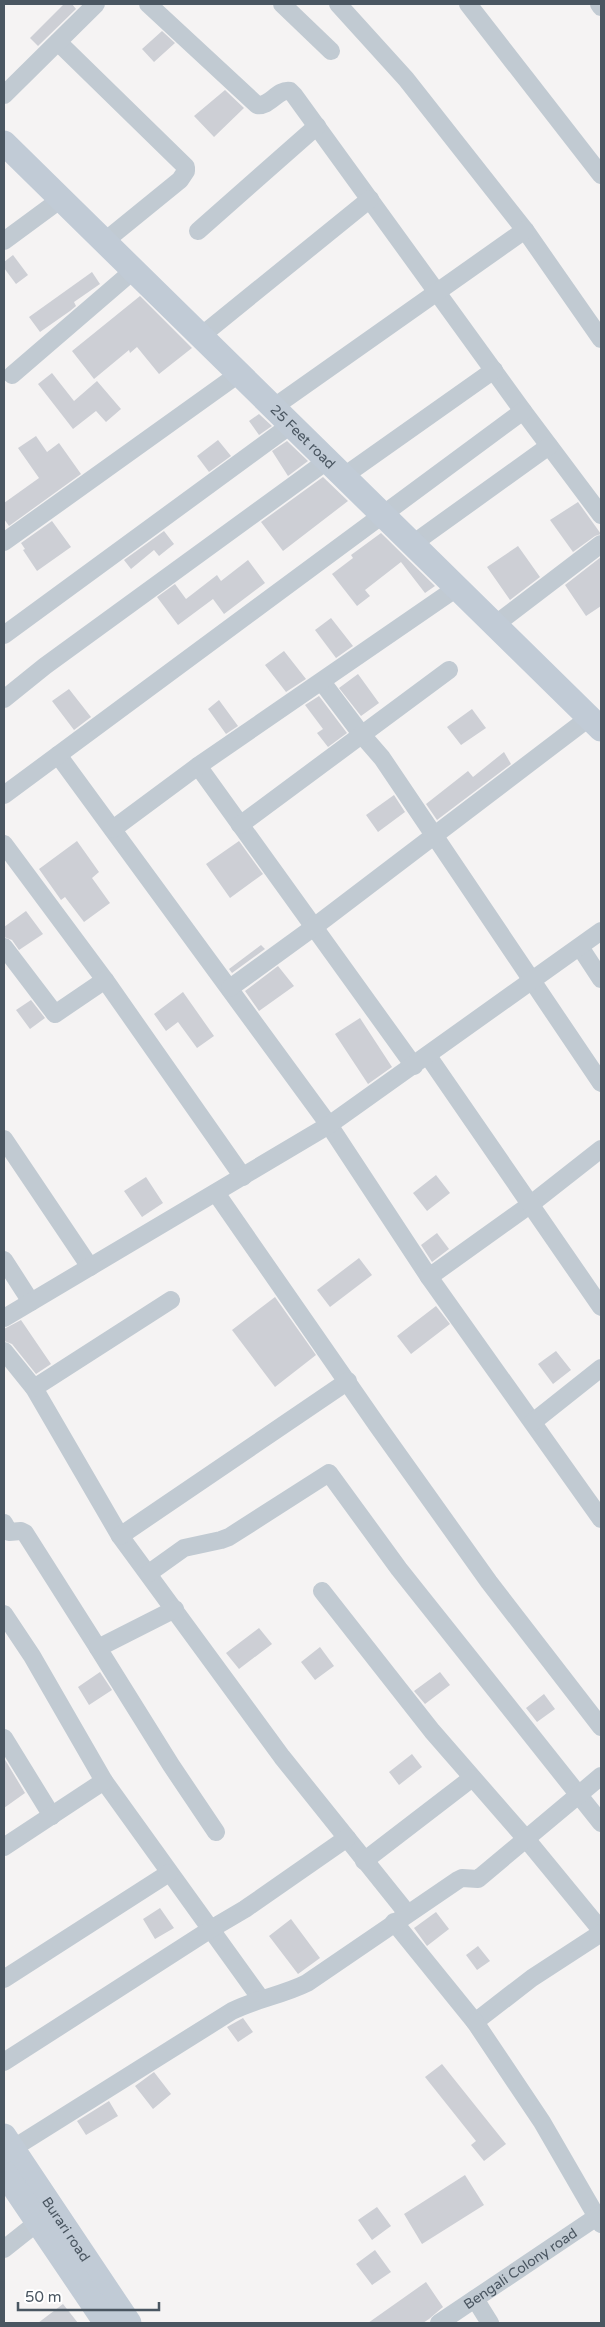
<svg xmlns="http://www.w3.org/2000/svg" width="605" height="2327" font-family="'Varela Round',sans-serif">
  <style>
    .building { fill: #cdcfd5 }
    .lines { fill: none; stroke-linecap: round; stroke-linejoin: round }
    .street { stroke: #c1cad2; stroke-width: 18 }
    .secondary { stroke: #c1cbd6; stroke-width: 25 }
    .labels { text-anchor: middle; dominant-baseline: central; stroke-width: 4; stroke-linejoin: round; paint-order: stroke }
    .street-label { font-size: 14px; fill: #4a5661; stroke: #fff }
  </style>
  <rect width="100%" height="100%" fill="#f5f3f3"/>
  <path class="building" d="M64 4H72L76 9 38 46 30 38Z
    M162 31 175 43 154 62 142 49Z
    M225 90 244 108 214 137 194 116Z
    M13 255 28 275 16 284 4 268V262Z
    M92 272 100 284 74 302 76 306 70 311 40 332 29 317Z
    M140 296 192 348 159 374 137 347 130 353 129 350 94 379 72 351Z
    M52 373 74 401 97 381 121 409 106 422 96 411 73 429 38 384Z
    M259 414 272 426 259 435 249 421Z
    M36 436 47 452 59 443 81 474 9 526 4 519V503L39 478 18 448Z
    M218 440 231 456 209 472 197 456Z
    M287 441 308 461 288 476 272 451Z
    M323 477 348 501 283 551 261 522Z
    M578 502 601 534 595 536 573 552 550 520Z
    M52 521 71 547 37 571 23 550 25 549 21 543Z
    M164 531 174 544 159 556 154 550 131 569 124 560Z
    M381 533 435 586 425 593 401 562 365 590 370 596 357 606 332 574 353 558 351 555Z
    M518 546 540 577 510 600 487 567Z
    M601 557V606L586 616 565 585Z
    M248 560 265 583 224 614 213 599 178 625 157 597 175 584 186 599 217 575 221 581Z
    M331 618 353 646 336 658 315 630Z
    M284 651 306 679 286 692 265 665Z
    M358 674 379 703 361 716 339 688Z
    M69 689 91 717 74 730 52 701Z
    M319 696 347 733 328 747 317 733 323 729 305 705Z
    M219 700 238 726 226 734 208 709Z
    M472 709 486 728 461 745 447 727Z
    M504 752 511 764 437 820 426 804 468 771 473 777Z
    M394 795 405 812 378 832 366 815Z
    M77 841 99 872 92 878 110 903 84 922 65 897 61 900 39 869Z
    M239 841 263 874 230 898 206 864Z
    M26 911 43 934 19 950 12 940 4 937V927Z
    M261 945 265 949 232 973 229 969Z
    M278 966 294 986 259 1011 245 991Z
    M183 992 214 1036 197 1048 178 1022 166 1031 154 1014Z
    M31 1000 45 1018 30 1029 16 1010Z
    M360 1018 392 1067 368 1084 335 1034Z
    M436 1175 450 1193 427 1211 413 1193Z
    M146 1177 163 1203 142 1217 124 1191Z
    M437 1233 449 1249 432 1262 421 1245Z
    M359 1258 372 1275 330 1307 317 1290Z
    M275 1297 316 1355 275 1387 232 1330Z
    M436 1306 450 1324 411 1354 397 1336Z
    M21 1320 51 1364 36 1374 12 1344 4 1341V1329Z
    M556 1351 571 1370 553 1384 538 1364Z
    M259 1628 272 1644 239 1669 226 1653Z
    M320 1647 334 1666 315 1680 301 1662Z
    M100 1672 112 1690 89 1705 78 1687Z
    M440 1672 450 1685 425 1704 414 1691Z
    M544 1694 555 1709 537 1722 526 1708Z
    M412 1754 422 1767 399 1785 389 1772Z
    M4 1758 25 1793 4 1808Z
    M160 1908 174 1928 155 1939 143 1919Z
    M436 1912 449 1929 427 1946 414 1928Z
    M291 1919 320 1958 298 1974 269 1936Z
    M478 1946 490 1961 477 1970 466 1955Z
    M243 2018 253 2032 238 2042 227 2027Z
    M442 2064 506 2144 484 2161 471 2145 476 2141 425 2077Z
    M154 2072 171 2094 153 2109 135 2086Z
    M109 2101 118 2116 86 2135 77 2121Z
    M465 2175 484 2205 422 2244 404 2214Z
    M377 2207 391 2226 372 2240 358 2220Z
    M375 2250 391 2272 372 2285 356 2264Z
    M426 2282 443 2307 429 2319 423 2323H368Z
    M63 2304 78 2323H38Z"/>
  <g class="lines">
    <g class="street">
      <path d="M148 4 257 105C270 107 277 89 290 91L294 95 523 411 601 515"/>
      <path d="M282 4 331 51"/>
      <path d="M338 4 406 79 525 230 601 339"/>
      <path d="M468 4 601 175"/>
      <path d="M599 4 601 7"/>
      <path d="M58 42 186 167V171L180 180 105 241"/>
      <path d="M4 95 96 4"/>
      <path d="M198 231 317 126"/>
      <path d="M4 241 61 199"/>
      <path d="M201 336 370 199"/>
      <path d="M12 375 134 270"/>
      <path d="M274 407 525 230"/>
      <path d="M344 476 494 370"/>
      <path d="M4 542 240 373"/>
      <path d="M414 543 549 446"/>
      <path d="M496 624 601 544"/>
      <path d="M4 635 292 424"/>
      <path d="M322 682 362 735 382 758 601 1083"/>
      <path d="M4 699 45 666 328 460"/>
      <path d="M58 755 329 1125 429 1277 531 1204 601 1149"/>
      <path d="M198 766 414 1066"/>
      <path d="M4 795 523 411"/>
      <path d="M240 825 449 670"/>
      <path d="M113 829 198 766 458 587"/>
      <path d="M4 844 105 980"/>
      <path d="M4 947 55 1014 105 980 243 1177"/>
      <path d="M580 947 601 979"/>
      <path d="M230 988 314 927 590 717"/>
      <path d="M428 1056 601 1307"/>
      <path d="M4 1139 90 1267"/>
      <path d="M216 1193 377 1425 489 1582 601 1727"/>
      <path d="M4 1260 31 1302"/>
      <path d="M429 1277 601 1519"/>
      <path d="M4 1318 329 1125 601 931"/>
      <path d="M4 1351 34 1388 120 1536 282 1757 407 1913"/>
      <path d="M34 1388 171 1300"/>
      <path d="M533 1422 601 1368"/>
      <path d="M4 1523 9 1532 21 1531 25 1533 98 1648"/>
      <path d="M120 1536 348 1381"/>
      <path d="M149 1573 184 1548 221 1540 229 1537 329 1473 399 1569 601 1823"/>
      <path d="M322 1591 432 1731 527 1840 601 1930"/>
      <path d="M175 1609 98 1648 171 1765 216 1832"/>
      <path d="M4 1614 32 1656 104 1781 261 1999"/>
      <path d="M4 1738 52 1816"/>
      <path d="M4 1847 104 1781"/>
      <path d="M364 1861 472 1778"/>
      <path d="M394 1922 475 2022 532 1978 601 1933"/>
      <path d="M4 1979 169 1873"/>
      <path d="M475 2022 542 2122 601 2224"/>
      <path d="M4 2062 211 1929 245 1909 347 1838"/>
      <path d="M12 2149 232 2011C256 1999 283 1995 307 1983L458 1880 462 1878 478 1879 601 1776"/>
      <path d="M4 2249 38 2222"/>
      <path d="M475 2299 490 2323"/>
      <path id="s1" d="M439 2323 601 2214"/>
    </g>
    <g class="secondary">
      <path id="s2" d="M4 143 601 729"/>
      <path id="s3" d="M4 2136 129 2323"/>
      <path d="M4 2172 106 2323"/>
    </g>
  </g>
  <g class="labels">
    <g class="street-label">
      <text stroke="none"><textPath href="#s2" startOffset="419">25 Feet road</textPath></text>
      <text stroke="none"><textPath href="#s3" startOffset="112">Burari road</textPath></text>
      <text stroke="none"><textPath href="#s1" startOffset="98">Bengali Colony road</textPath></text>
    </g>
  </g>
  <rect width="605" height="2327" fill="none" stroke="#4a5661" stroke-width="10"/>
  <path d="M18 2302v8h141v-8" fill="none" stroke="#4a5661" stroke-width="2.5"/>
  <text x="25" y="2302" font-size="15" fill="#4a5661" stroke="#ffffff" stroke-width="4" paint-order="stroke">50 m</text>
</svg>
